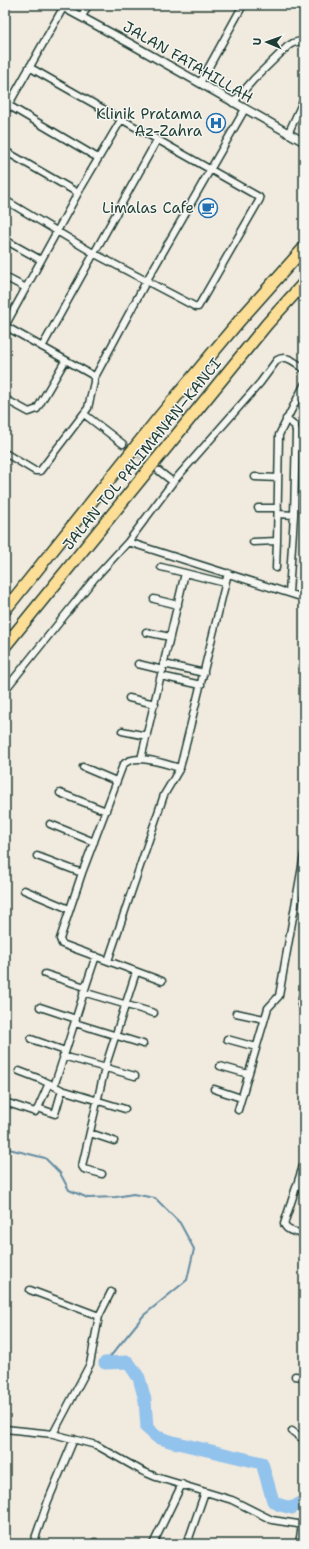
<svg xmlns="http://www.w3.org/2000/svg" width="309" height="1549" font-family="'Shantell Sans',sans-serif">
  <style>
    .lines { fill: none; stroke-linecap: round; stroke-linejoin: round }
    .stream { stroke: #648da3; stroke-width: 2 }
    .river { stroke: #92c3ed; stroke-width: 13 }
    .minor-tunnel { stroke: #c7c7bc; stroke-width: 6; stroke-dasharray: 6 3; stroke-linecap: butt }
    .minor-casing { stroke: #1f3d34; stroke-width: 9 }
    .tertiary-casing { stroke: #1f3d34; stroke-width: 10 }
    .motorway-casing { stroke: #1f3d34; stroke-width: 14 }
    .minor { stroke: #f6f6f2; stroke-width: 6 }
    .tertiary { stroke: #f6f6f2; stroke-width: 7 }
    .motorway { stroke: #fcde96; stroke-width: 11 }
    .labels { text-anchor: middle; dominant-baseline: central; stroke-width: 3; stroke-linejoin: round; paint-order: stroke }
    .street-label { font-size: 15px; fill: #1f3d34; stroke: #f6f6f2 }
    .poi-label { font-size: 15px; fill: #1f3d34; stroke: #f6f6f2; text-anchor: end }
  </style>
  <rect width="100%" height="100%" fill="#f1eade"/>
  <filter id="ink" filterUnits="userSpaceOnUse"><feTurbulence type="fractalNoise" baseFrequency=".025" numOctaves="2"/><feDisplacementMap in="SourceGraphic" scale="8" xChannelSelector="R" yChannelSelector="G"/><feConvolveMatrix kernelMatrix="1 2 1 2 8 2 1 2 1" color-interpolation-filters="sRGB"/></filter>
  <g filter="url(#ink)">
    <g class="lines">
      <path class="stream" d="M5 1148 45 1158 60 1173 69 1190 88 1198 116 1197 133 1194 155 1198 180 1223 194 1249 187 1280 144 1315 105 1363"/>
      <path class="river" d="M105 1363 128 1362 139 1378 145 1400 147 1428 157 1437 173 1442 262 1463 273 1501 280 1505 292 1508 304 1501"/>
      <path class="minor-tunnel" d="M123 444 153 467"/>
      <g class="minor-casing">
        <path id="minor" d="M82 17 88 5
          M200 83 243 5
          M233 103 254 79 288 46 293 43 304 40
          M8 105 98 158
          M5 111 63 8
          M288 134 304 99
          M5 151 78 193
          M5 200 95 254 196 307H198L260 199 259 197 29 67
          M5 240 41 260
          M5 277 26 288
          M42 347 157 140
          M94 376 5 326 78 193 121 120
          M5 399 29 412 37 409 65 361
          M84 414 123 444
          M286 419 295 426 296 432 294 515 289 593
          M5 453 35 471H40L88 408 94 382V376L96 375 147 280 245 109
          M159 471 173 482
          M255 477 278 478
          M258 508H278
          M278 514 294 515
          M128 542 304 598
          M253 542 277 541 279 435 304 385
          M161 567 185 573
          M276 568 277 541
          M154 599 178 605
          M146 632 170 637
          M138 664 163 670
          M164 664 204 673
          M161 676 201 685
          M5 690 94 579 128 542 173 482 260 383 277 360C287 354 296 363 304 369
          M129 698 155 704
          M122 731 147 736
          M141 759 185 573 225 583
          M83 767 116 781
          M60 793 106 811
          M50 824 94 842
          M37 856 82 873
          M24 890 69 909
          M108 961 164 795 180 768 228 573
          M45 974 85 987
          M162 981 62 944 60 939 82 873 123 765C135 752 165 764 180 768
          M83 992 154 1013
          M301 1005 304 986
          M40 1007 76 1019
          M236 1013 264 1019
          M75 1023 143 1044
          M31 1039 65 1051
          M227 1039 256 1047
          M63 1056 135 1076
          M220 1066 248 1074
          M19 1071 40 1079 62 1090 125 1109
          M54 1086C69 1043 81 999 96 956
          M214 1089 241 1098
          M5 1102 35 1112 38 1108 49 1083
          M38 1108 55 1114 62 1090
          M238 1110 268 1008 279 996 304 855
          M90 1133 114 1141
          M304 1163 284 1224C287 1232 297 1232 304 1234
          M102 1174 84 1169 82 1166 105 1068 136 972
          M30 1290 99 1316
          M295 1376 304 1377
          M5 1429 53 1434 96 1445 142 1471 156 1477 232 1500 272 1520 304 1525
          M292 1431 304 1440
          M53 1434 90 1364 99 1316 111 1292
          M33 1544 48 1501 74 1439
          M94 1544 95 1542
          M153 1544 182 1484
          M187 1544 205 1492
          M299 1544 302 1525"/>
      </g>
      <g class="tertiary-casing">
        <path id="tertiary" d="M59 5 131 44 304 142"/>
      </g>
      <g class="motorway-casing">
        <path id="motorway" d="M5 610 160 416 240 320 304 248
          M5 646 267 324 304 283"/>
      </g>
      <use href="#minor" class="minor"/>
      <use href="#tertiary" class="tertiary"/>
      <use href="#motorway" class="motorway"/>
    </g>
  </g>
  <defs>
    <g id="hospital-ring" transform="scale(1)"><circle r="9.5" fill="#f6f6f2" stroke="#1f6fb2" stroke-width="1.5"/><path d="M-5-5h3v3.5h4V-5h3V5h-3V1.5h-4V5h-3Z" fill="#1f6fb2"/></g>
    <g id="cafe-ring" transform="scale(1)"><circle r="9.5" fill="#f6f6f2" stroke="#1f6fb2" stroke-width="1.5"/><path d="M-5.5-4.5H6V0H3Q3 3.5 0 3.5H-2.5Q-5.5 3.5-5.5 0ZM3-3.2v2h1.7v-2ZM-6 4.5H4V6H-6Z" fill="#1f6fb2"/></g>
  </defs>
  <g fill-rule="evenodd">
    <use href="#hospital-ring" x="216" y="123"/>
    <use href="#cafe-ring" x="208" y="208"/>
  </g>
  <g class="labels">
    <g class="street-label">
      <text transform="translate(188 62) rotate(30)">JALAN FATAHILLAH</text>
      <text transform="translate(142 454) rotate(-51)">JALAN TOL PALIMANAN–KANCI</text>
    </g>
    <g class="poi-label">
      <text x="202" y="114">Klinik Pratama<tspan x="202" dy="17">Az-Zahra</tspan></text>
      <text x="194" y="208">Limalas Cafe</text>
    </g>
  </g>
  <rect width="309" height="1549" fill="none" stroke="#f6f6f2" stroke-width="20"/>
  <rect x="10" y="10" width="289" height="1529" fill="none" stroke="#1f3d34" stroke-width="1.5" filter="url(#ink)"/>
  <g transform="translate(267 42) rotate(272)" stroke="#f6f6f2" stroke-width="3" paint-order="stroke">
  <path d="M0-3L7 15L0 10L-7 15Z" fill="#1f3d34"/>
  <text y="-6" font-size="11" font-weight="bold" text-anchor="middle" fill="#1f3d34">U</text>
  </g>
</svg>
